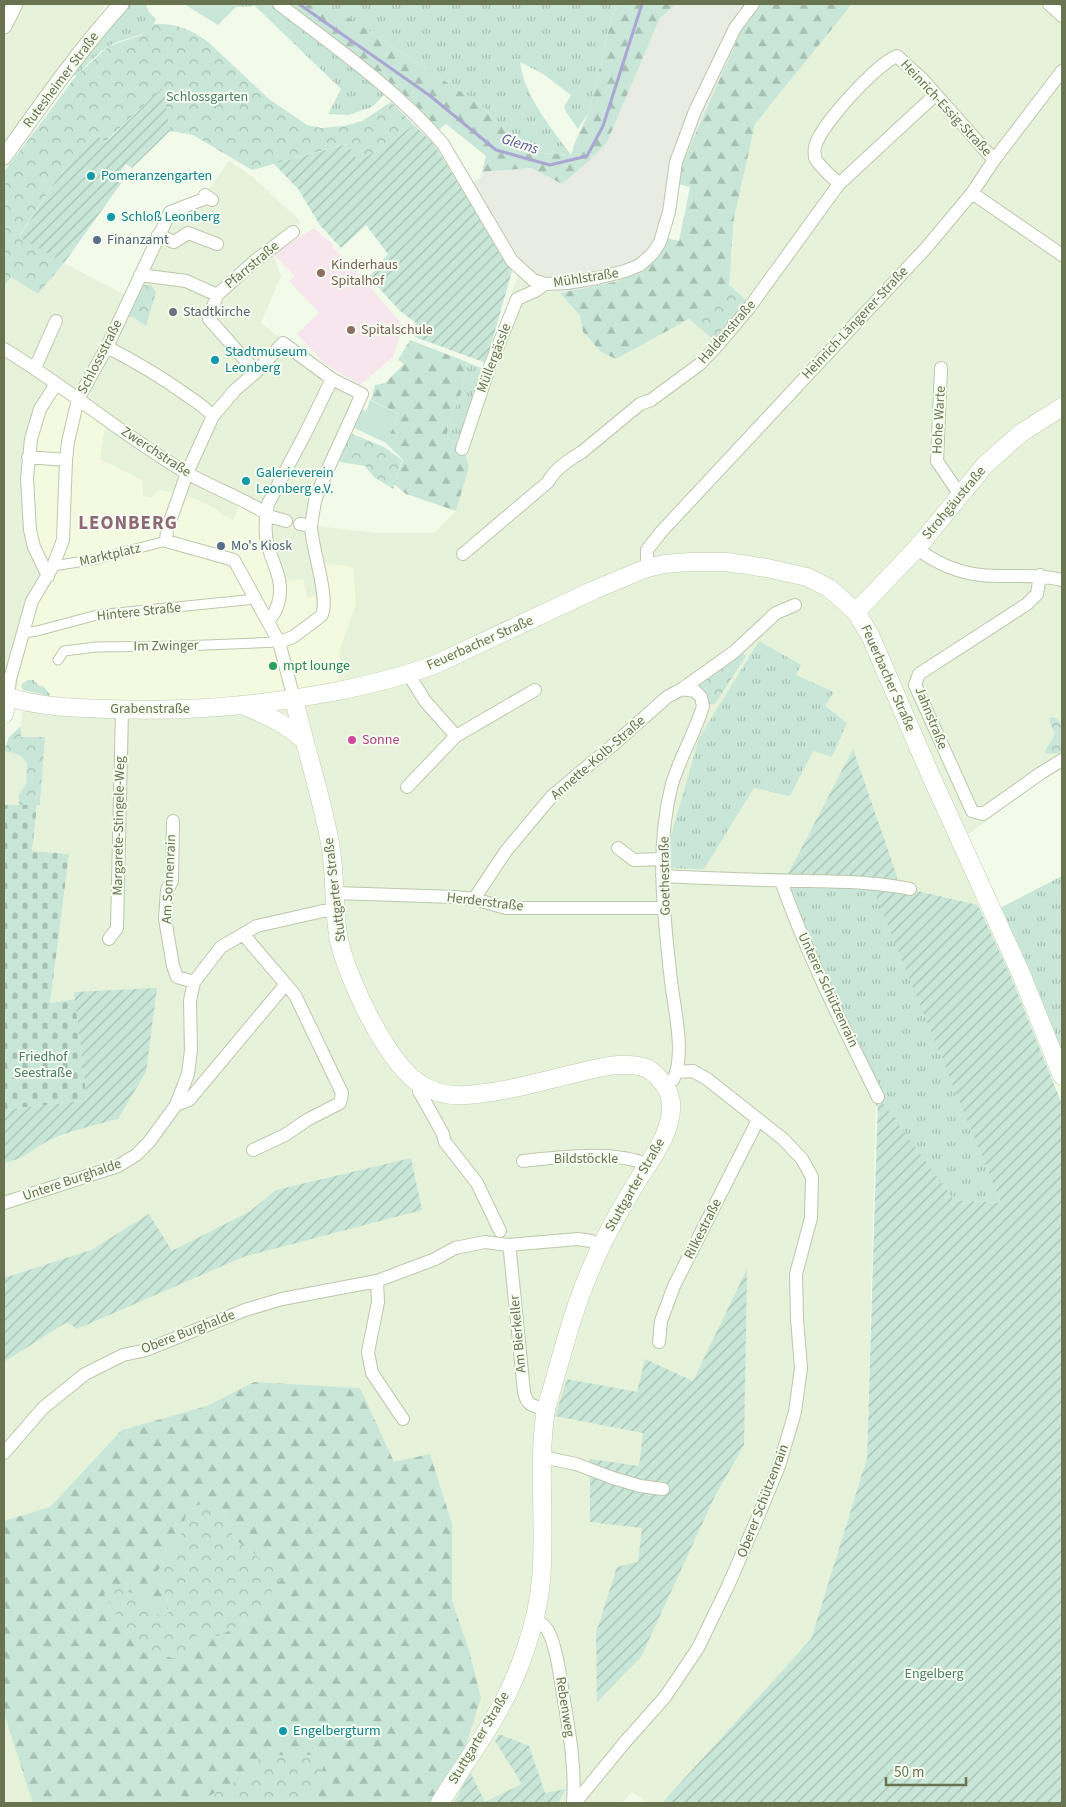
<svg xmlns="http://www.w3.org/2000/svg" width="1066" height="1807" font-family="'Source Sans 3',sans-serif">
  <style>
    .residential { fill: #e6f2d9 }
    .commercial { fill: #f4fadf }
    .industrial { fill: #e8ece2 }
    .education { fill: #f7e6ee }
    .grass { fill: url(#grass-tufts) }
    .forest { fill: url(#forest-firs); fill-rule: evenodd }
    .cemetery { fill: url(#cemetery-stones) }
    .park { fill: url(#park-crowns) }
    .garden { fill: url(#garden-furrows) }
    .pitch { fill: #c9e7d9 }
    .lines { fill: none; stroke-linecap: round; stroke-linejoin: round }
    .stream { stroke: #aba7d3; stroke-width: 3 }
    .pedestrian-casing { stroke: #bdc7ab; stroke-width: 11 }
    .minor-casing { stroke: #bdc7ab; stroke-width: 14 }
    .tertiary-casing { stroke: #bdc7ab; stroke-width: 17 }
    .secondary-casing { stroke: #c0ccac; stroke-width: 19 }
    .pedestrian { stroke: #fff; stroke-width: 9 }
    .minor { stroke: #fff; stroke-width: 12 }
    .tertiary { stroke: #fff; stroke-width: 15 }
    .secondary { stroke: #fff; stroke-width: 18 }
    .culture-dot { fill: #0f9aa8; stroke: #f6fdf0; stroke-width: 2 }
    .service-dot { fill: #5c6f8a; stroke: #f6fdf0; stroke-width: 2 }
    .education-dot { fill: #8d6e63; stroke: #f6fdf0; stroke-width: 2 }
    .worship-dot { fill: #6b7280; stroke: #f6fdf0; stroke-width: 2 }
    .leisure-dot { fill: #2e9e5b; stroke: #f6fdf0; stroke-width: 2 }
    .hotel-dot { fill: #d1479c; stroke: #f6fdf0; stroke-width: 2 }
    .labels { text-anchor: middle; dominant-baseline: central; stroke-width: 4; stroke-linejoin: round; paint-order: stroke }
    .street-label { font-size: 14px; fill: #69734f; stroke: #f6fdf0 }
    .park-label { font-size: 14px; fill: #4c7d6a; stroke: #f6fdf0 }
    .culture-label { font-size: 14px; fill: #0d838f; stroke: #f6fdf0; text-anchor: start }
    .service-label { font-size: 14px; fill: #4e5e75; stroke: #f6fdf0; text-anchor: start }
    .education-label { font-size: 14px; fill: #785e54; stroke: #f6fdf0; text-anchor: start }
    .worship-label { font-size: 14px; fill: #5b616d; stroke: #f6fdf0; text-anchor: start }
    .leisure-label { font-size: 14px; fill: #27864d; stroke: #f6fdf0; text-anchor: start }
    .hotel-label { font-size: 14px; fill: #b23c85; stroke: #f6fdf0; text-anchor: start }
    .water-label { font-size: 15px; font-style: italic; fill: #5b5598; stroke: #f6fdf0 }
    .district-label { font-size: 19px; font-weight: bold; letter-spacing: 1px; fill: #8e6778; stroke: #f6fdf0 }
  </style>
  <defs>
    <pattern id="grass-tufts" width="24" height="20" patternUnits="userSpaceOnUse" patternTransform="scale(1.25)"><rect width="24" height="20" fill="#c9e7d9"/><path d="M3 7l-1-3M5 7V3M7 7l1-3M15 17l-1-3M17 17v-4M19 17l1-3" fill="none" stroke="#a7c0b2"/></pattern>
    <pattern id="forest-firs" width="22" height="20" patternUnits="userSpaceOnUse" patternTransform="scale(1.25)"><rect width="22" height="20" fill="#c9e7d9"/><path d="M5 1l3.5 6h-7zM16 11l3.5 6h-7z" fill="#a7c0b2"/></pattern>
    <pattern id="cemetery-stones" width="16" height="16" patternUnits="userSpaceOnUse" patternTransform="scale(1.25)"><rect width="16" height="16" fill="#c9e7d9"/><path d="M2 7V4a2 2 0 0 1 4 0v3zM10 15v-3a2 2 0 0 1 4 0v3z" fill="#a7c0b2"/></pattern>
    <pattern id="park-crowns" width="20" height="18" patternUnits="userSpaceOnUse" patternTransform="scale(1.25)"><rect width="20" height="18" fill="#c9e7d9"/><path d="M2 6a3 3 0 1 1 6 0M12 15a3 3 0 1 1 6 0" fill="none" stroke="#a7c0b2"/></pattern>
    <pattern id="garden-furrows" width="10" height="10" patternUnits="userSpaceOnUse" patternTransform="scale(1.25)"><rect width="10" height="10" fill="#c9e7d9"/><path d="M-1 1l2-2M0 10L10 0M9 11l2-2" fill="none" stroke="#a7c0b2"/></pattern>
  </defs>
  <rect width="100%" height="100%" fill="#f2fbea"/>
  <path class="residential" d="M4 4H106L4 155Z
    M852 4H1062V767L1043 778 969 834 935 785 978 905 896 886 897 876 853 750 876 1093 867 1458 811 1639 662 1803H648L632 1792 622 1803H4V1163L12 1162 49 1141 80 1128 118 1119 74 992 75 999 50 1003 69 854 32 851 37 805H40L45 737H20L22 712 32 709 338 690 340 648 356 604 320 596 307 599 286 582H277L234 521 222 515 143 496 142 480 100 459 4 683V287L11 277 38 294 64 263 125 295 175 209 202 198 229 161 254 178 301 222 272 252 281 276 261 323 357 398 312 499 316 526 378 533H434L456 511 469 467 463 446 518 274 531 286 560 293 580 316 583 332 601 352 616 359 689 319 732 255 734 218 755 124Z
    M4 751 20 755 27 763 26 784 19 794V805H4Z"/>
  <path class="commercial" d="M51 387 107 415 100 459 142 480 143 496 151 498 160 490 183 494 207 504 233 521 240 503 262 515 277 582 303 579 307 598 319 596 318 562 353 567 356 604 340 648 338 690 232 710 32 709 4 682 27 607 46 585 24 512 35 436Z"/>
  <path class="industrial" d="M676 4H753L682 167 667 238 658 254 644 271 614 282 560 293 531 286 467 185 481 178 482 172 531 168 562 184 607 142 660 18Z"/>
  <path class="education" d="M314 228 333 245 332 247 364 280 403 326 393 357 360 385 325 364 297 334 319 313 289 281 295 276 273 254Z"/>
  <path class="grass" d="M121 4H146L149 12 156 19C148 39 125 36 109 46 97 53 86 66 76 76L67 70Z
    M232 4H279L386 93 372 107 349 115 328 114 341 89 255 6 236 7Z
    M328 4H621L613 12 589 112 578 129 566 112 564 107 571 95 543 74 520 62C525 98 551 127 571 155L526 152 481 105Z
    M467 362 488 371 463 446 447 438 448 421 460 398Z
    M759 641 801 665 796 675 834 692 825 706 847 723 832 757 813 751 790 796 754 788 704 869 668 868 669 843 699 738Z
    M28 680H34L39 686H43L50 694 49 696 23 690 21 686 23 683Z
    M1062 876V1057L998 909Z
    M786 881 874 884 1001 1203 954 1200 876 1105V1093Z"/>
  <path class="forest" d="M288 4H328L481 105 526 152 571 155 576 140 589 112 613 12 621 4H676L660 18 607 142 589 161 562 184 531 168 482 172 486 156 446 124 434 134 394 94Z
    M753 4H852L755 124 734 218 729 285 695 324 689 319 616 359 601 352 583 332 580 316 560 293 614 282 644 271 658 254 667 238 679 241 690 187 679 184 681 167Z
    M410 340 467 362 460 398 448 421 447 438 463 446 469 467 456 511 406 494 394 484 403 460 386 443 399 414 371 400 375 385 385 383 404 364 398 360Z
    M254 1382 360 1388 394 1462 430 1454 452 1524V1601L469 1650 481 1698 460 1764 435 1803H308L328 1755H260L259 1768 197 1803H33L4 1714V1521L50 1507 122 1430 207 1406ZM188 1508 223 1511 234 1539 269 1565 218 1636H194L104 1594 143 1598 161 1620 169 1612 167 1599 157 1572 180 1538Z"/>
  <path class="cemetery" d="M4 805H37L32 851 69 854 50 1003 75 999 87 1100 4 1110Z"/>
  <path class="park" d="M154 24C176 23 190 29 207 41L269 99 307 125 321 128 344 126 362 121 391 102 414 125 359 162 346 144 252 170 193 135 170 131 163 87 105 142 93 134 55 182 19 236 64 263 38 294 11 277 4 287V172L76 76 109 46 141 35Z
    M142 285H151L156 292 146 326 134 318 128 316Z
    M729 285 747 301 713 339 695 324Z
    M350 433 384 447 402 460 393 489 374 477 365 466 340 462 332 458Z
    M740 650 746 656 715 704H709L708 698 696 687Z
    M1053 717 1057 719 1062 725V749L1059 753 1047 754 1045 752C1047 745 1056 738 1054 731 1052 726 1050 724 1049 718Z
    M21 726V737H45L40 805H19V794L26 784 27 763 20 755 4 751 9 737Z
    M205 1503 223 1511 234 1539 269 1565H281L284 1578 272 1586 271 1604 248 1622 218 1636H194L190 1658H159L138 1650 104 1594 118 1587 143 1598 161 1619 169 1612 167 1599 157 1572 180 1538 188 1508Z
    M259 1755H328L308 1803H197L258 1768Z"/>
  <path class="garden" d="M163 87 170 131 132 168 126 164 119 174 125 178 64 263 19 237 55 182 93 134 106 142Z
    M414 125 434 144 512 271 486 363 415 337 416 323 400 311 369 277 388 254 366 225 341 248 319 224 299 190 274 164 347 144 359 162Z
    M853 749 897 876 896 886 978 905 1010 974 1062 1104V1803H662L811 1639 867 1458 878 1097 954 1200 1001 1203 871 884 786 878Z
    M157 988 146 1072 118 1119C95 1125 72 1130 50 1140 35 1147 21 1161 4 1163V1110L87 1100 74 992Z
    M411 1158 422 1210 243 1257 77 1329 67 1322 4 1362V1278L91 1250 149 1214 172 1251 249 1212 276 1190Z
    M747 1269 744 1445 714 1498 641 1657 597 1702 596 1633 617 1567 638 1562 642 1528 590 1522V1459L639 1466 643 1433 555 1416 567 1379 637 1392 645 1359 693 1381Z
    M499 1734 529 1746 545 1793 566 1789 558 1803H454L470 1772 485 1802 522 1784 495 1741Z"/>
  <path class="pitch" d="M184 4H232L236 7 218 25Z
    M370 400 399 414 386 443 350 426 359 408 366 411Z"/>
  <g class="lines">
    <path class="stream" d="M299 4 429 95 496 150 550 165 587 156 603 126 642 4"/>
    <g class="pedestrian-casing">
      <path id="pedestrian" d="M53 566 97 559 166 541
        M24 633 37 631 97 615 256 599
        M58 660 64 651 96 647 181 646 279 642"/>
    </g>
    <g class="minor-casing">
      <path id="minor" d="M279 4C335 47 396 89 443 144L512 261 533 280 545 284 567 283 597 278 625 271 640 265 653 253 660 242 669 212 676 162 695 111 735 28 753 4
        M1049 4 1062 16
        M839 184C833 178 818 165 815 158 815 156 814 149 815 147 820 125 877 64 897 56L923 80 994 160
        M972 193 1062 255
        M158 235 174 242 188 233 217 244
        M140 275 186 281 217 295
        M107 347C134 361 160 376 185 394 195 401 205 407 213 416
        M4 349C67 387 123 436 187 473 215 489 245 499 272 517L286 521
        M35 368 56 321
        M941 368 937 461 960 495
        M256 372 209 319 217 295 256 260 293 232
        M462 449 488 371 517 299 535 291 545 284
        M28 457 66 460
        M917 548C933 562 959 573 981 575 1008 578 1035 573 1062 580
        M463 554 548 482C554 470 570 459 582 452L640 404 651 400 700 364 717 346 749 308 839 184 935 95
        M647 568V550L661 532 926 248 972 193 994 160 1062 71
        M1040 575 1037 594 1027 604 919 674 915 685 972 811 983 814 1041 773 1062 760
        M48 576 34 547 30 530 27 478 31 439 40 409 56 384
        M268 620C274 615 275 612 278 604 286 577 269 561 266 536 265 525 266 514 268 504L305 434 332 379
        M279 642 293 637 321 616C331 602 311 546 311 526L300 524
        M409 675 425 701 456 736
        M682 689 734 652 776 613 795 605
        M8 697 10 679 32 601 53 566 63 540 66 460 68 442 78 399 107 347 170 212 204 199 205 195 212 200
        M294 699 279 642 234 560 166 541 167 530 187 473 213 416 235 390 256 372 283 343 332 379 362 394 322 482 315 501 311 526
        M407 787 456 736 535 690
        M173 821 172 881 167 890 165 919 173 966 177 977 194 982
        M618 848 634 860 663 859
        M662 876C712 879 761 880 811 881 844 882 878 882 910 889
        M781 881C807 955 843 1026 878 1097
        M336 893 455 897 474 899 506 908H664
        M474 899 506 851 552 796 613 745 667 697 682 689 695 691 701 697 703 706C695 733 680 757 672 784 655 848 664 916 671 981 674 1008 686 1055 673 1080
        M243 934 295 995 342 1093 340 1103 307 1120 285 1135 253 1150
        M109 939 117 928 122 710
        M418 1083 419 1091 443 1134 445 1142 477 1183 500 1231
        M176 1105 189 1100 286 984
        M523 1161C556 1157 618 1150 647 1165
        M4 1203 118 1166 136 1155 149 1142 176 1105 188 1074 191 1050 190 1001 194 982 221 947 257 926 323 911 336 910
        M508 1245 510 1252 524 1392C527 1406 533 1406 546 1409
        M377 1281 378 1302 368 1352 372 1373 403 1419
        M659 1342 661 1321 674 1286 758 1120
        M4 1453 43 1408 85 1374 123 1355 146 1350 245 1310 282 1299 377 1281 435 1259 455 1248 485 1242 508 1245 578 1239 591 1241 601 1247
        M542 1457 576 1464 613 1478 640 1486 663 1489
        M534 1618C541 1622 547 1627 550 1635 557 1651 559 1670 562 1688 568 1726 576 1764 573 1803
        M575 1803 625 1742 665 1697 698 1648 728 1586 758 1517 779 1466 795 1412 801 1368 797 1319 796 1274 811 1218 812 1177 802 1159 783 1139 707 1079 693 1071 676 1072"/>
    </g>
    <g class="tertiary-casing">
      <path id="tertiary" d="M4 26 15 4
        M4 157C41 105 78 52 121 4"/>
    </g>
    <g class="secondary-casing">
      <path id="secondary" d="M856 612 917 548 985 465 1021 433 1062 407
        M294 699C305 747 321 794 330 843 336 876 333 909 339 940 347 978 388 1066 422 1085 435 1093 451 1096 466 1095 503 1093 541 1081 577 1073 597 1068 622 1061 643 1067 656 1071 669 1088 671 1102 673 1128 657 1151 643 1172 623 1204 604 1237 590 1271 571 1315 560 1363 546 1409 537 1465 546 1523 541 1580 538 1621 518 1678 497 1713 480 1744 458 1773 440 1803
        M246 707C269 715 286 724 304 740
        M4 714 8 697C40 707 75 708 109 709 185 712 259 706 333 692 368 685 402 677 436 664L594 590 647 568 664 564 690 562H727L767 568 807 577 829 588 856 612 870 635 930 774 1022 976 1062 1076"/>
    </g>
    <use href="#pedestrian" class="pedestrian"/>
    <use href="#minor" class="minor"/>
    <use href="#tertiary" class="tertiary"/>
    <use href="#secondary" class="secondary"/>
  </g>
  <g class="culture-dot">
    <circle cx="91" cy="176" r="5"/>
    <circle cx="111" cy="217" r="5"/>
    <circle cx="215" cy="360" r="5"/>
    <circle cx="246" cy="481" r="5"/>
    <circle cx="283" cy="1731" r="5"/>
  </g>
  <g class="service-dot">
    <circle cx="97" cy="240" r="5"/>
    <circle cx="221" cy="546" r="5"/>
  </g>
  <g class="education-dot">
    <circle cx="321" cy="273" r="5"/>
    <circle cx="351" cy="330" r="5"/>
  </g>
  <circle class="worship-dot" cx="173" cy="312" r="5"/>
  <circle class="leisure-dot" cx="273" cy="666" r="5"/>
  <circle class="hotel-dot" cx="352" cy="740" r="5"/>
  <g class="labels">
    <g class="street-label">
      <text transform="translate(61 80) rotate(-53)">Rutesheimer Straße</text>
      <text transform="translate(946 108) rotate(47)">Heinrich-Essig-Straße</text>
      <text transform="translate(252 265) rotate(-40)">Pfarrstraße</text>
      <text transform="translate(586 278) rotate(-9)">Mühlstraße</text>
      <text transform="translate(855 323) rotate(-47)">Heinrich-Längerer-Straße</text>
      <text transform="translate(727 332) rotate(-49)">Haldenstraße</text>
      <text transform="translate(100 357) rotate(-63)">Schlossstraße</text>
      <text transform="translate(494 358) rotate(-69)">Müllergässle</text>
      <text transform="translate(939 420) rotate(-87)">Hohe Warte</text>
      <text transform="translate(156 452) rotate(33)">Zwerchstraße</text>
      <text transform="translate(954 503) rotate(-50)">Strohgäustraße</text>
      <text transform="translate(110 555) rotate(-13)">Marktplatz</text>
      <text transform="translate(139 612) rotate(-6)">Hintere Straße</text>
      <text transform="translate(480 643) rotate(-24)">Feuerbacher Straße</text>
      <text transform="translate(166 646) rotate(-1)">Im Zwinger</text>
      <text transform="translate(888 678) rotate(66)">Feuerbacher Straße</text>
      <text x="150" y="709">Grabenstraße</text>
      <text transform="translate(931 718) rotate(68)">Jahnstraße</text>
      <text transform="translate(598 758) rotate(-41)">Annette-Kolb-Straße</text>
      <text transform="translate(119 826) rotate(-89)">Margarete-Stingele-Weg</text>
      <text transform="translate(665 876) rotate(-91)">Goethestraße</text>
      <text transform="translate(169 879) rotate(-87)">Am Sonnenrain</text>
      <text transform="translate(335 890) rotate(-97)">Stuttgarter Straße</text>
      <text transform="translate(485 902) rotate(7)">Herderstraße</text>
      <text transform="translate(828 990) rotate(65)">Unterer Schützenrain</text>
      <text x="586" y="1159">Bildstöckle</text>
      <text transform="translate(72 1180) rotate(-19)">Untere Burghalde</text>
      <text transform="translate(635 1185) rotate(-60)">Stuttgarter Straße</text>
      <text transform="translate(703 1229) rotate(-63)">Rilkestraße</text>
      <text transform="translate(188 1332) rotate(-21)">Obere Burghalde</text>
      <text transform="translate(518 1334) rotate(-95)">Am Bierkeller</text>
      <text transform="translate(763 1501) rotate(-69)">Oberer Schützenrain</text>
      <text transform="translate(565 1707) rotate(81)">Rebenweg</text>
      <text transform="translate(479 1738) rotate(-59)">Stuttgarter Straße</text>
    </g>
    <g class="park-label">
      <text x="207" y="97">Schlossgarten</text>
      <text x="43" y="1057">Friedhof<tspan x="43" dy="16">Seestraße</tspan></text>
      <text x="934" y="1674">Engelberg</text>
    </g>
    <g class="culture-label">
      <text x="101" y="176">Pomeranzengarten</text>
      <text x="121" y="217">Schloß Leonberg</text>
      <text x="225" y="352">Stadtmuseum<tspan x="225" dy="16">Leonberg</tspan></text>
      <text x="256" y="473">Galerieverein<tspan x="256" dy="16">Leonberg e.V.</tspan></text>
      <text x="293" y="1731">Engelbergturm</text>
    </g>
    <g class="service-label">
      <text x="107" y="240">Finanzamt</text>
      <text x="231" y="546">Mo's Kiosk</text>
    </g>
    <g class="education-label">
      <text x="331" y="265">Kinderhaus<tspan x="331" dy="16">Spitalhof</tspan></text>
      <text x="361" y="330">Spitalschule</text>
    </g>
    <g class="worship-label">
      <text x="183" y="312">Stadtkirche</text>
    </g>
    <g class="leisure-label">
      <text x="283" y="666">mpt lounge</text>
    </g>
    <g class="hotel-label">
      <text x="362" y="740">Sonne</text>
    </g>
    <g class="water-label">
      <text transform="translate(520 144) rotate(18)">Glems</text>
    </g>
    <g class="district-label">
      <text x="128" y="523">LEONBERG</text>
    </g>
  </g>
  <rect width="1066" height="1807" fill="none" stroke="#69734f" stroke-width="10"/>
  <path d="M886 1777v8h80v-8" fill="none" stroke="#69734f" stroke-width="2.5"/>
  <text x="894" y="1777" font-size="15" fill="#69734f" stroke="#f6fdf0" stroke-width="4" paint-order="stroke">50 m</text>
</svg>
